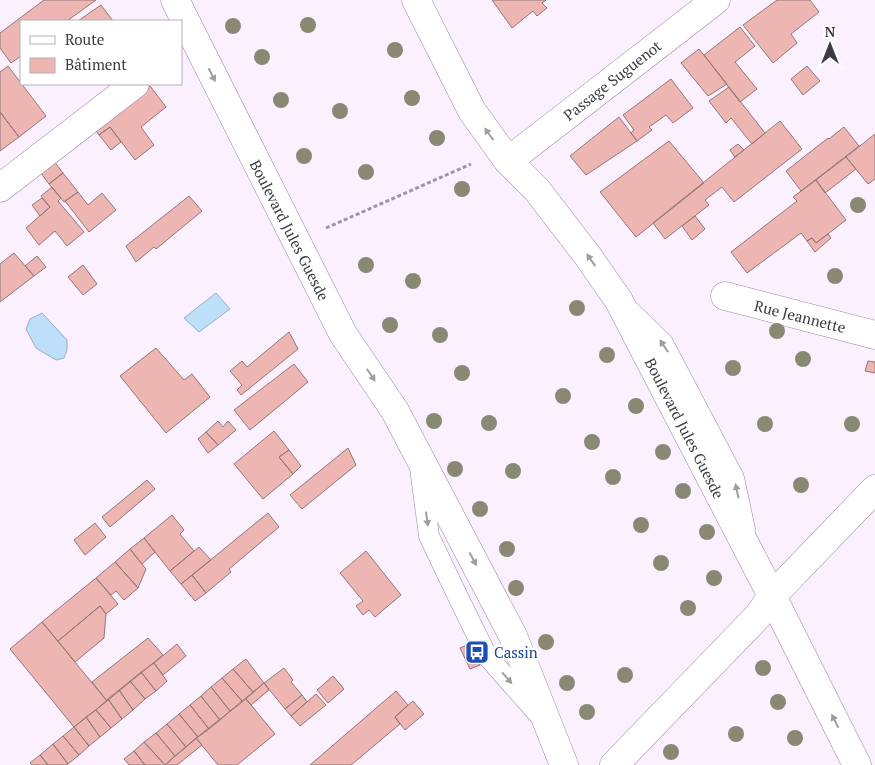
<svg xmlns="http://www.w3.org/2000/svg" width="875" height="765" font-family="'PT Serif',serif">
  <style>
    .water { fill: #bedffa; stroke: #98adc3 }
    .building { fill: #edb6b2; stroke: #947674 }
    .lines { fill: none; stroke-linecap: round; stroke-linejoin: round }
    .lane-casing { stroke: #98889f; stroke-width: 21 }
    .street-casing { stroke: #98889f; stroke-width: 29 }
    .secondary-casing { stroke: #98889f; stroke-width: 29 }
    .path { stroke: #9f96a2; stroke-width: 3; stroke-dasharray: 4 2.5; stroke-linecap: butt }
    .lane { stroke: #fff; stroke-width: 20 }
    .street { stroke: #fff; stroke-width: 28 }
    .secondary { stroke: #fff; stroke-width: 28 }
    .tree { fill: #898973 }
    .oneway { fill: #9f9ca0 }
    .labels { text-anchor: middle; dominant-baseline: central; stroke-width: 5; stroke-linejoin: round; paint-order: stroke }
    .street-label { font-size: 15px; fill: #3f3842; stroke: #fff }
    .transit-label { font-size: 15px; fill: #164399; stroke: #fff; text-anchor: start }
  </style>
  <rect width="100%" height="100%" fill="#fbf0ff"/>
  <path class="water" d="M216 293 230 309 199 332 184 318Z
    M42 313 67 340V350L64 358 56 360 36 348 26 329 30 319Z"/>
  <path class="building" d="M44 0H96L67 21H21V56L11 63 0 48V33Z
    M492 0H546L542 3 547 8 537 16 533 11 512 28Z
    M777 0H810L819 12 791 34 797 43 773 63 743 25Z
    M101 5 113 21H78Z
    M740 27 755 46 735 62 757 89 740 102 704 55Z
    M699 49 727 84 708 96 681 63Z
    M8 66 46 116 19 137 0 112V72Z
    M807 66 820 81 803 95 791 79Z
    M671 79 693 108 673 123 666 115 649 127 652 130 637 141 631 133 634 130 623 115Z
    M150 86 166 107 141 127 154 145 135 160 110 127 99 135 95 129Z
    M729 87 765 133 752 144 731 118 726 123 709 101Z
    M0 112 19 137 0 151Z
    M619 117 637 141 586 175 570 156Z
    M780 121 802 149 734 202 722 187 705 200 709 205 665 239 653 223Z
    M110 127 121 142 111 150 99 135Z
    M844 127 859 146 801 191 786 171 828 138 829 139Z
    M875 134V179L868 184 846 157Z
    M669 141 704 183 636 237 600 192Z
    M738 144 744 150 735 157 730 150Z
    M846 157 856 169 825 193 816 180Z
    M53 160 63 173 49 184 40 172Z
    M63 173 78 192 64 202 49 184Z
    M816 180 846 220 816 243 812 238 807 241 801 233 747 273 731 252 797 201 793 197Z
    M52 187 61 198 58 201 84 232 67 246 55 231 39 245 26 228 50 207 41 196Z
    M78 192 88 205 102 193 116 210 89 232 65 201Z
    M189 196 202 211 156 249 154 247 136 262 126 246Z
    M42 198 50 207 40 216 32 205Z
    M695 216 705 229 692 240 682 226Z
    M828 234 831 238 815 252 807 241 812 238 816 243Z
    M14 253 34 276 0 302V264Z
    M37 256 46 267 34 276 25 266Z
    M83 265 97 284 83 295 68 277Z
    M289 332 298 349 241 395 237 390 242 385 230 371 242 361 247 367Z
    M156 348 184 380 192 374 210 397 166 433 120 376Z
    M868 361 875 362V373L865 371Z
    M294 364 308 382 250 430 234 410Z
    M218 421 223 427 228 421 236 430 218 445 206 432Z
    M274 431 289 450 279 457 293 474 263 499 234 464Z
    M206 432 218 445 208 453 198 439Z
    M348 448 356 465 302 509 290 495Z
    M289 450 301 466 293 474 279 457Z
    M147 480 155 489 110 527 102 517Z
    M268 513 279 527 229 569 231 572 206 593 192 575Z
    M172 515 184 530 180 534 194 551 170 571 144 538Z
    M95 523 106 537 85 555 74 540Z
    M144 538 155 552 142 564 130 549Z
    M199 547 211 560 181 584 170 571Z
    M130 549 146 569 138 588 115 562Z
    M366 551 401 595 375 617 369 610 363 615 356 606 363 601 340 573Z
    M115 562 138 588 124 600 116 591 111 595 96 578Z
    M192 575 206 593 195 601 181 584Z
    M96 578 118 604 106 614 100 606 58 641 42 622Z
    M100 606 106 614 104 638 75 662 58 641Z
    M42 622 107 701 74 727 10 649Z
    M148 638 163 655 107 701 92 682Z
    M177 644 186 656 163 675 154 663Z
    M469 644 480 665 470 669 460 648Z
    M246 659 264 683 253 692 233 669Z
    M154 663 167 681 156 691 141 672Z
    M284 668 293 680 291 682 302 695 285 709 264 683Z
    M233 669 253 692 242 701 222 678Z
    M141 672 156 691 145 699 130 681Z
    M333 676 344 689 328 703 317 690Z
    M222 678 242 701 230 711 211 687Z
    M130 681 145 699 133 710 119 690Z
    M264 683 269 690 251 705 246 699Z
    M211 687 230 711 220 720 201 696Z
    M119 690 133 710 122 719 108 699Z
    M396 691 408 705 395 717 400 724 351 765H310Z
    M316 694 326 705 300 726 291 716Z
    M302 695 307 702 291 716 285 709Z
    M201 696 220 720 209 729 190 705Z
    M108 699 122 719 111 728 96 710Z
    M246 699 275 734 237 765H218L196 738Z
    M413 701 424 714 405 730 395 717Z
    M190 705 209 729 198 737 179 714Z
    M96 710 111 728 100 737 86 717Z
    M179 714 198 737 186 747 167 724Z
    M86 717 100 737 89 746 74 727Z
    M167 724 186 747 175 756 156 733Z
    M74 727 89 746 79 755 63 736Z
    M156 733 175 756 165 765 144 742Z
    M63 736 79 755 68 764 53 744Z
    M196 738 202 745 177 765H165Z
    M144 742 165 765H145L134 751Z
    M53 744 68 764 66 765H48L40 755Z
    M134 751 145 765H129L124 759Z
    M40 755 48 765H32L30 763Z"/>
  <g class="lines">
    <g class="lane-casing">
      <path id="lane" d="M630 311 663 343 734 478 745 529
        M420 468 429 536 460 601 487 656 539 715"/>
    </g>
    <g class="street-casing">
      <path id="street" d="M508 161 716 0
        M0 188 135 84
        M725 296 875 335
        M614 765 758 616 772 596 875 489"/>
    </g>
    <g class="secondary-casing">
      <path id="secondary" d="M175 0 343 334 395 411 513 636 564 765
        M416 0 472 111 508 161 537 190 587 255 619 301 772 596 857 765"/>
    </g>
    <path class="path" d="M326 228 471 164"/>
    <use href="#lane" class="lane"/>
    <use href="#street" class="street"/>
    <use href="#secondary" class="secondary"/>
  </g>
  <g class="tree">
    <circle cx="308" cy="25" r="8"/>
    <circle cx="233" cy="26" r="8"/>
    <circle cx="395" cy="50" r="8"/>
    <circle cx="262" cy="57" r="8"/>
    <circle cx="412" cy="98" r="8"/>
    <circle cx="281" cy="100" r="8"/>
    <circle cx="340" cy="111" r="8"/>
    <circle cx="437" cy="138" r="8"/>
    <circle cx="304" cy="156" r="8"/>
    <circle cx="366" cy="172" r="8"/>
    <circle cx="462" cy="189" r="8"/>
    <circle cx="858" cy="205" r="8"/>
    <circle cx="366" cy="265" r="8"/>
    <circle cx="835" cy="276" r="8"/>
    <circle cx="413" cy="281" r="8"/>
    <circle cx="577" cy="308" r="8"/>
    <circle cx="390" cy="325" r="8"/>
    <circle cx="777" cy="331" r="8"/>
    <circle cx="440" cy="335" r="8"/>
    <circle cx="607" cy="355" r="8"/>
    <circle cx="803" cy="359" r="8"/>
    <circle cx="733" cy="368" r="8"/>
    <circle cx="462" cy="373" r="8"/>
    <circle cx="563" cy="396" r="8"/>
    <circle cx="636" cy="406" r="8"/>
    <circle cx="434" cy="421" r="8"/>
    <circle cx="489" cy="423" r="8"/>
    <circle cx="765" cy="424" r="8"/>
    <circle cx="852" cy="424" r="8"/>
    <circle cx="592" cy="442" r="8"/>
    <circle cx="663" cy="452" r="8"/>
    <circle cx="455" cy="469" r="8"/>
    <circle cx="513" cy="471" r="8"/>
    <circle cx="613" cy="477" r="8"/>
    <circle cx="801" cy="485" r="8"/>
    <circle cx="683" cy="491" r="8"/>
    <circle cx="480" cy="509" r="8"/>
    <circle cx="641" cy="525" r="8"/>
    <circle cx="707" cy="532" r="8"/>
    <circle cx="507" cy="549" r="8"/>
    <circle cx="661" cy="563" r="8"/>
    <circle cx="714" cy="578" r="8"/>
    <circle cx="516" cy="588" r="8"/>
    <circle cx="688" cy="608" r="8"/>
    <circle cx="546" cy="642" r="8"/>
    <circle cx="763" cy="668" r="8"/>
    <circle cx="625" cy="675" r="8"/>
    <circle cx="567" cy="683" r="8"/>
    <circle cx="778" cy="702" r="8"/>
    <circle cx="587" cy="712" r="8"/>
    <circle cx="736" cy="734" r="8"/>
    <circle cx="795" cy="738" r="8"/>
    <circle cx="671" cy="752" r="8"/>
  </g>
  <defs><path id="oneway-solid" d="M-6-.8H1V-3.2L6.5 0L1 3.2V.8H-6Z" transform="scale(1.25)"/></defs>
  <g class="oneway">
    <use href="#oneway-solid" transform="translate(212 75) rotate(63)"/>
    <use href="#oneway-solid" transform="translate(489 134) rotate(-126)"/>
    <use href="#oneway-solid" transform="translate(591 260) rotate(-125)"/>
    <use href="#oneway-solid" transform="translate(664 346) rotate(-124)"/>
    <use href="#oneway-solid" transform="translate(371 375) rotate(56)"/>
    <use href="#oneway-solid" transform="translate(737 491) rotate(-102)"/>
    <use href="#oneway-solid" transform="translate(427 519) rotate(82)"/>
    <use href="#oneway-solid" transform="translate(473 559) rotate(62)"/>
    <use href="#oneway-solid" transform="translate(507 678) rotate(49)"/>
    <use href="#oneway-solid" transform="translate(835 721) rotate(-117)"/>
  </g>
  <defs>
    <g id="bus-square" transform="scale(1.25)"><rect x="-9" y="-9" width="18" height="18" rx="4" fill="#1a4fb4" stroke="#fff"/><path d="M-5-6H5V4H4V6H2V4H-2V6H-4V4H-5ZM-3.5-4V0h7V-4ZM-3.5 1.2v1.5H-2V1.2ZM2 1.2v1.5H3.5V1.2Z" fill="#fff"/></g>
  </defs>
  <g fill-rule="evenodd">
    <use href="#bus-square" x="477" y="652"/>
  </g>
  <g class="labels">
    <g class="street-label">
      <text transform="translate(612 80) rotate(-38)">Passage Suguenot</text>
      <text transform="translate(290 230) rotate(63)">Boulevard Jules Guesde</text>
      <text transform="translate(800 316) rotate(14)">Rue Jeannette</text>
      <text transform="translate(685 428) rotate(63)">Boulevard Jules Guesde</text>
    </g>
    <g class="transit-label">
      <text x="494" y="652">Cassin</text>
    </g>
  </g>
  <rect x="20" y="20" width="162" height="65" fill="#ffffff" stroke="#b2afb3"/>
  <rect x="30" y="36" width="25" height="8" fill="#ffffff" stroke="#b2afb3"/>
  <text x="65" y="45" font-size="15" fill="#3f3842">Route</text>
  <rect x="30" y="58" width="25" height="15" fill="#edb6b2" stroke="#b2afb3"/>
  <text x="65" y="70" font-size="15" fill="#3f3842">Bâtiment</text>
  <g transform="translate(830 45)" stroke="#ffffff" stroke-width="4" paint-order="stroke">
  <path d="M0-4L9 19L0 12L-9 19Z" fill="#3f3842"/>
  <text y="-8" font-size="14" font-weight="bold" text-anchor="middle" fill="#3f3842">N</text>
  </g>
</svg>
